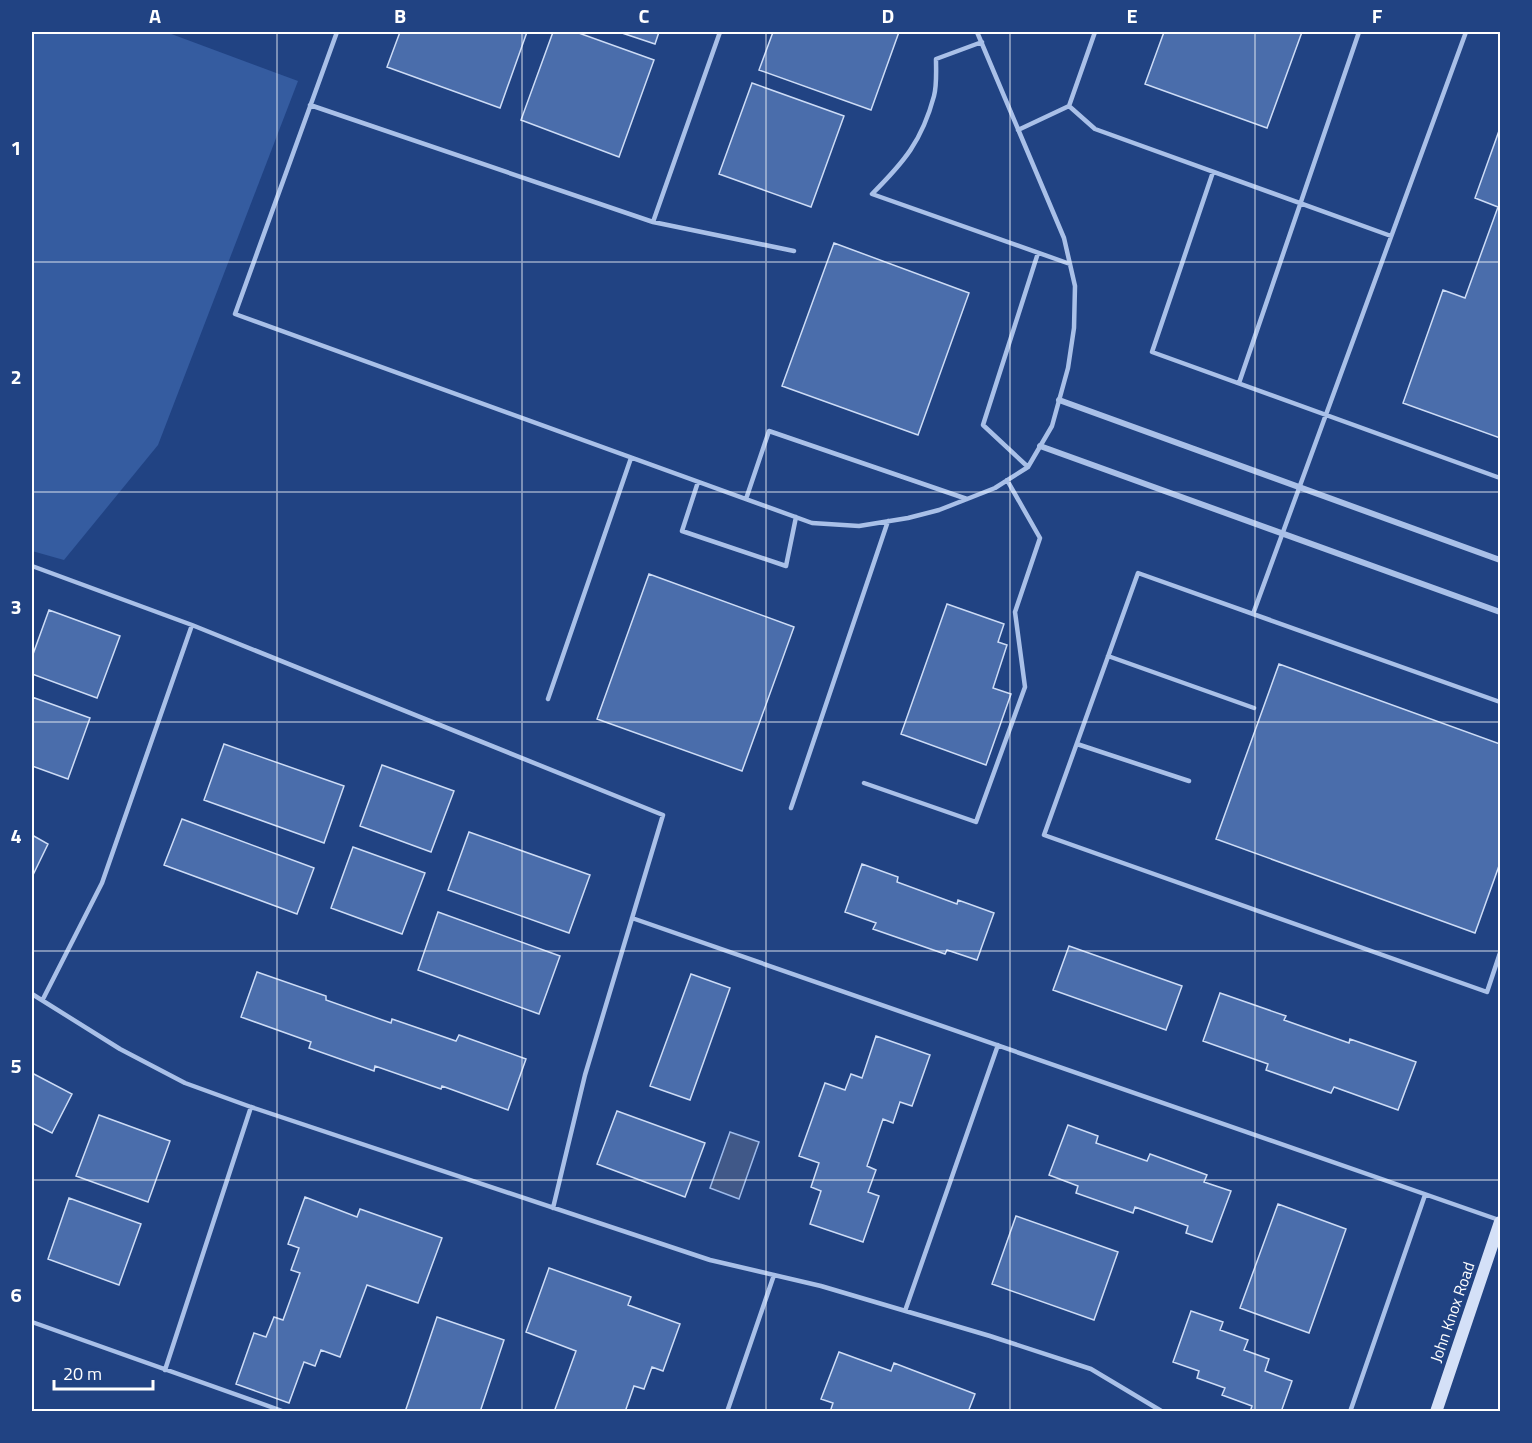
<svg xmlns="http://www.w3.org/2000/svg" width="1532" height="1443" font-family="'Titillium Web',sans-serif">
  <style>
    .green { fill: #355ca0 }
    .water { fill: #405888; stroke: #9dbaea; stroke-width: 1.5 }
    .building { fill: #4a6dab; stroke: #cddcf6; stroke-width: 1.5 }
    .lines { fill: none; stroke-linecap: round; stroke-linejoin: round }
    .service { stroke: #a9c0e8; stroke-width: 4.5 }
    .minor { stroke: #a9c0e8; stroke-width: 6 }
    .secondary { stroke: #d4e0f7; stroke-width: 12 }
    .grid { fill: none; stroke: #fff; stroke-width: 1.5; stroke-opacity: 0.55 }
    .labels { text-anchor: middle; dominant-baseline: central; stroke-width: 4.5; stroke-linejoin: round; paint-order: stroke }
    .street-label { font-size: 16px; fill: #fff; stroke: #214383 }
    .neatline { fill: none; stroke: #fff; stroke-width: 2 }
    .grid-label { font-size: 20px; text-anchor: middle; font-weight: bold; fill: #fff }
  </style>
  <rect width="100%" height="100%" fill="#214383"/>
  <path class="green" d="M32 32H166L298 81 158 445 64 560 32 551Z"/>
  <path class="water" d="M730 1132 759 1142 739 1199 710 1188Z"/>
  <path class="building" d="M400 32H527L500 108 387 67Z
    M553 32H576L654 60 619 157 521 120Z
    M619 32H659L655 44Z
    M773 32H899L871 110 759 70Z
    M1164 32H1302L1267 128 1145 84Z
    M752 83 844 116 811 207 719 174Z
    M1500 128V438L1403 403 1443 290 1465 298 1498 207 1475 198Z
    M834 243 969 293 918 435 782 386Z
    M649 574 794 627 742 771 597 719Z
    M947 604 1004 624 998 642 1007 645 993 688 1011 694 986 765 901 734Z
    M49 610 120 636 97 698 32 674V657Z
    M1279 664 1500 744V863L1475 933 1216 839Z
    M32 697 90 718 68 779 32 766Z
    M224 744 344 786 324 843 204 800Z
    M382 765 454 791 431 852 360 826Z
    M182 819 314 868 297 914 164 865Z
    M469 832 590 875 569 933 448 890Z
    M32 835 48 844 32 877Z
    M353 847 425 873 402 934 331 908Z
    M862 864 898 877 897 882 957 904 958 900 994 913 977 960 947 950 945 954 873 929 876 923 845 912Z
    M438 912 560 956 539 1014 418 970Z
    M1069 946 1182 986 1166 1030 1053 990Z
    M257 972 326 996V1000L391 1023 392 1019 456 1041 459 1035 526 1059 508 1110 442 1086 441 1089 375 1066 374 1071 309 1048 311 1042 241 1017Z
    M691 974 730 988 690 1100 650 1086Z
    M1220 993 1286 1016 1284 1020 1349 1043 1350 1039 1416 1062 1398 1110 1334 1087 1331 1093 1266 1070 1268 1064 1203 1041Z
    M876 1036 930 1055 912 1106 900 1102 893 1123 883 1119 867 1166 876 1170 868 1192 879 1196 863 1242 810 1224 821 1191 811 1187 819 1163 799 1156 825 1083 845 1090 851 1074 862 1078Z
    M32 1073 72 1094 52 1133 32 1123Z
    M617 1111 705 1143 685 1197 597 1164Z
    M99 1115 170 1141 148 1202 76 1176Z
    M1068 1125 1098 1136 1096 1143 1147 1161 1150 1154 1207 1175 1204 1182 1231 1191 1212 1242 1186 1233 1188 1226 1135 1207 1133 1213 1076 1193 1078 1186 1049 1175Z
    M305 1197 357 1217 360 1209 442 1238 418 1303 367 1285 340 1357 321 1350 315 1366 304 1362 289 1403 236 1384 254 1333 266 1337 274 1317 283 1320 300 1273 291 1270 299 1248 288 1244Z
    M69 1198 141 1224 119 1285 48 1259Z
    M1278 1204 1346 1229 1309 1333 1240 1308Z
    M1016 1216 1118 1252 1094 1320 992 1284Z
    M549 1268 631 1297 628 1305 680 1324 663 1371 652 1367 644 1389 634 1386 625 1412H554L576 1351 526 1332Z
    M1191 1311 1223 1322 1220 1330 1248 1340 1244 1350 1269 1359 1265 1371 1292 1381 1281 1412H1250L1252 1406 1222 1395 1225 1388 1197 1378 1199 1371 1173 1362Z
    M437 1317 504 1340 480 1412H405Z
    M839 1352 891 1371 894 1363 975 1394 968 1412H830L833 1403 821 1399Z"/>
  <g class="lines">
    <path class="service" d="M337 32 235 314 812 523 859 526 908 518 939 510 995 488 1028 467 1052 426 1068 368 1074 328 1075 286 1064 238 977 32
      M982 42 936 59C936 71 937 85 934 96 922 141 904 162 872 194L1070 264
      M310 105 653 222 794 251
      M1069 106 1095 129 1391 236
      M1018 130 1069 106 1095 32
      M1213 172 1152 352 1500 478
      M653 222 720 32
      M1239 383 1359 32
      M1028 467 983 425 1038 253
      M698 482 682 531 786 566 796 517
      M746 499 769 431 967 499
      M32 566 192 625 663 815 585 1075 553 1208
      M1253 614 1466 32
      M1108 656 1254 708
      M548 699 631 458
      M1500 702 1138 573 1044 835 1487 992 1500 953
      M1077 744 1189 781
      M864 783 976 822 1025 687 1015 612 1040 538 1007 480
      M791 808 888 521
      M632 918 1499 1220
      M32 994 120 1049 185 1083 251 1107 710 1260 821 1286 990 1336 1091 1369 1163 1412
      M43 999 102 883 192 625
      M905 1311 998 1045
      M32 1322 285 1412
      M165 1370 251 1107
      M727 1412 774 1275
      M1350 1412 1425 1195"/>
    <path class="minor" d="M1059 400 1500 560
      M1040 446 1500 612"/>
    <path class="secondary" d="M1436 1412 1500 1222"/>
  </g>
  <path class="grid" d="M277 32V1412M522 32V1412M766 32V1412M1010 32V1412M1255 32V1412M32 262H1500M32 492H1500M32 722H1500M32 951H1500M32 1180H1500"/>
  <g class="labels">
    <g class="street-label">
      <text transform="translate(1452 1312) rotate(-71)">John Knox Road</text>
    </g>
  </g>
  <rect width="1532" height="1443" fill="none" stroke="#214383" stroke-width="66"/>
  <path d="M54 1380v9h99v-9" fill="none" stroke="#ffffff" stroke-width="3"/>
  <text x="63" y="1380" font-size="18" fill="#ffffff" stroke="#214383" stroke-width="4.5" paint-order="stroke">20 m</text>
  <rect x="33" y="33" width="1466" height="1377" class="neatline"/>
  <g class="grid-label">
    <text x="155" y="23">A</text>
    <text x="400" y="23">B</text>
    <text x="644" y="23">C</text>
    <text x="888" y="23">D</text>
    <text x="1132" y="23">E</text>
    <text x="1377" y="23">F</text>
    <text x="16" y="155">1</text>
    <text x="16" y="384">2</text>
    <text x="16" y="614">3</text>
    <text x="16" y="843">4</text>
    <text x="16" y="1073">5</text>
    <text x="16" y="1302">6</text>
  </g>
</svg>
